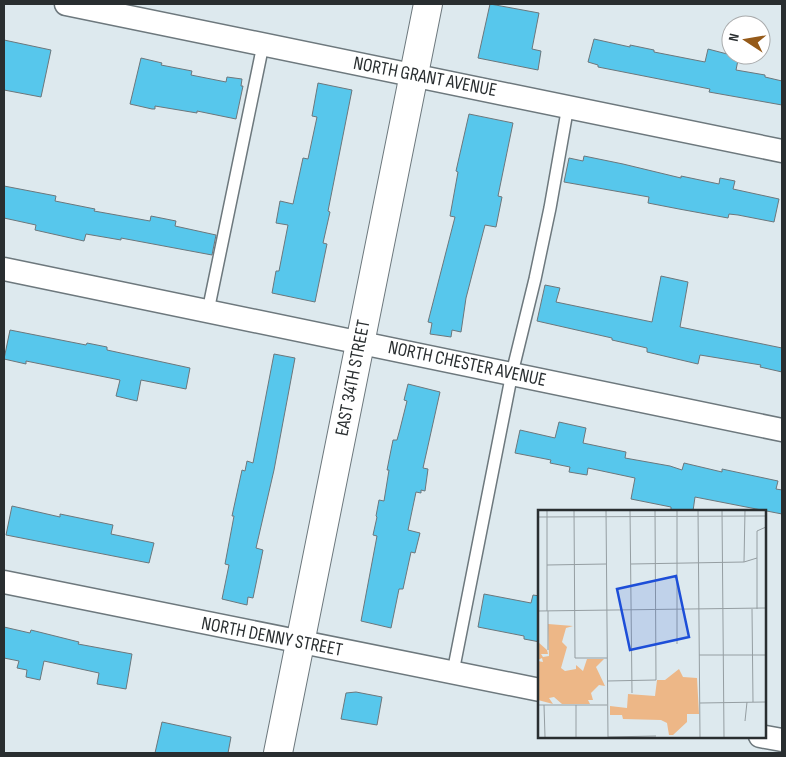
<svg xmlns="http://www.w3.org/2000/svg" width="786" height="757" font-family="'Sofia Sans Condensed',sans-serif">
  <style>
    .building { fill: #57c7ec; stroke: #6c777c }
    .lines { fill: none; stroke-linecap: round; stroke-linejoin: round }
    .service-casing { stroke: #6d787d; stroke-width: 14 }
    .minor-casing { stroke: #6d787d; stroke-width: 25 }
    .secondary-casing { stroke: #6d787d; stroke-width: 30 }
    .service { stroke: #fff; stroke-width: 11 }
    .minor { stroke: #fff; stroke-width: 22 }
    .secondary { stroke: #fff; stroke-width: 28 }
    .labels { text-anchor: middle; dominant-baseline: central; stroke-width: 4.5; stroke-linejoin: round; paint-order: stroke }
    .street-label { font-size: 19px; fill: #292e30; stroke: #fff }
    .inset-road { fill: none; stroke: #959ea2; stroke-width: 1 }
    .view { fill: #1d4ed8; fill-opacity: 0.15; stroke: #1d4ed8; stroke-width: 2.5 }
    .inset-edge { fill: none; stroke: #292e30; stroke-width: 2.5 }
  </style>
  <rect width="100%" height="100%" fill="#dde9ee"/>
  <path class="building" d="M490 4 539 13 532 49 541 51 538 70 478 58Z
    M594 39 630 47V45L654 50V52L705 62 708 49 731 55H739L736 70 765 75V77L782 81V105L709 92 710 89 598 67V65L588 62Z
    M4 40 51 50 41 97 4 90Z
    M141 58 162 63 161 65 192 71 191 75 226 82 227 77 242 79 241 86H243L236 119 197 111V113L155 106V109H152L130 104Z
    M318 83 352 90 328 211 330 212 323 243 327 244 315 302 272 293 276 271H279L288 225 276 223 280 201 293 204 303 158 308 159 317 117 312 116Z
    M469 114 513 123 498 196 502 197 496 227 485 225 466 298 461 332 452 330 451 337 430 334 432 323 428 322 455 217 450 216 458 172 456 171Z
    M584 156 623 164 681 178V176L719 184 720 178 735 181 733 189 779 199 774 222 738 215 729 214 728 218 679 209 648 203 649 197 564 182 569 158 583 161Z
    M4 186 56 196 55 201 95 209 94 211 150 221 151 216 176 221 175 226 216 235 212 255 121 238V240L86 234 84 241 35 230 36 225 4 218Z
    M661 276 688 282 680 327 782 348V372L760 367 761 365 700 355 698 364 647 352V348L612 340V338L537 321 545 285 560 288 556 302 652 322Z
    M10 330 86 345 87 343 107 347V350L190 368 186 389 141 380 137 401 116 396 120 380 26 361V364L4 359Z
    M274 354 295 358 274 470 256 548 263 550 253 598 248 597 247 605 222 599 229 565 225 564 234 516H232L242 470 245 471 247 461 253 463Z
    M408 384 440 392 423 468 428 469 425 491 421 490V493L416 492 408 530 420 533 415 553 411 552 403 589H399L391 628 361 621 377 536 373 535 377 517 376 516 379 500 384 501 389 470H387L393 440H397L400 429 407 401 404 400Z
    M559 422 586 428 583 443 626 452 625 458 670 466 682 470 684 463 722 472V469L778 481 776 489 782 490V514L695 497 693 511H671V507L631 499 635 478 588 468 587 475 569 472 570 467 550 463 551 460 515 453 520 430 555 438Z
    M12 506 60 517V514L113 525 111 534 154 543 149 563 6 535Z
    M484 594 531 603 533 595 540 596V642L524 639V636L478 627Z
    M4 627 30 633 31 630 79 642 78 644 132 654 126 689 97 684 99 673 44 661 40 680 26 677 27 670 17 668 19 661 4 658Z
    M356 692 382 697 377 725 341 719 346 693Z
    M162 722 231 737 228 753H155Z"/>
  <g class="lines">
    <g class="service-casing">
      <path id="service" d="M208 311 263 45
        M453 672 512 373 535 279 550 208 568 106"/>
    </g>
    <g class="minor-casing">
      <path id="minor" d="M66 4C305 54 544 101 782 151
        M4 269 782 430
        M4 582 540 690
        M760 736 782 740"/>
    </g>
    <g class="secondary-casing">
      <path id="secondary" d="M278 753 428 4"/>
    </g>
    <use href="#service" class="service"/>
    <use href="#minor" class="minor"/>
    <use href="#secondary" class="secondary"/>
  </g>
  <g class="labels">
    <g class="street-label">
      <text transform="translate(425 77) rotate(11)">NORTH GRANT AVENUE</text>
      <text transform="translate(467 364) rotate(12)">NORTH CHESTER AVENUE</text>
      <text transform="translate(353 378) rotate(-79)">EAST 34TH STREET</text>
      <text transform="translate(272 637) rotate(11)">NORTH DENNY STREET</text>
    </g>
  </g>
  <g transform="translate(538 510)">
    <rect width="228" height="228" fill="#dde9ee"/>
    <path d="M10 114 35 116 28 118 24 132 29 137 23 158 27 161 38 159V155L45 161 49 149H66L58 157 67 176 61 175 53 183 55 190H50L52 194H24L16 187 11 188 15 194 0 190V151L5 152 4 148 0 150V132L9 140 10 144H3L5 147 11 146ZM141 159 145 167 159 168 161 204H149V212L135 225H131L129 213 123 210 85 209 84 205H72V196L89 198 90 184 117 186 119 170H127Z" fill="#edb787"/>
    <path class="inset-road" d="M9 0V101M36 0 37 148H69M68 0 70 227M92 0 94 183M139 0V134M160 0 162 227M184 0 186 227M0 7 228 6M206 52 207 0M93 54 206 52 219 48M9 55 68 54M214 99 215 192M219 99V21L228 17M0 101 228 98M10 101V140M161 145H228M69 171 118 170 117 0M162 193 228 192M0 195H69M6 195 7 227M38 195V227M207 211 209 192M70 227 118 226"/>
    <path class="view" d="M138 66 151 127 92 140 79 79Z"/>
    <rect width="228" height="228" class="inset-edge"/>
  </g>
  <rect width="786" height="757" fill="none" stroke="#292e30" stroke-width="10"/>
  <g transform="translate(746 40) rotate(282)"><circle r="24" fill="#ffffff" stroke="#a9abac"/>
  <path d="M0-4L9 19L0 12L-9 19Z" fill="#955a19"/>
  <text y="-8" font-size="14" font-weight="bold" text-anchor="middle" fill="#292e30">N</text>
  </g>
</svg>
